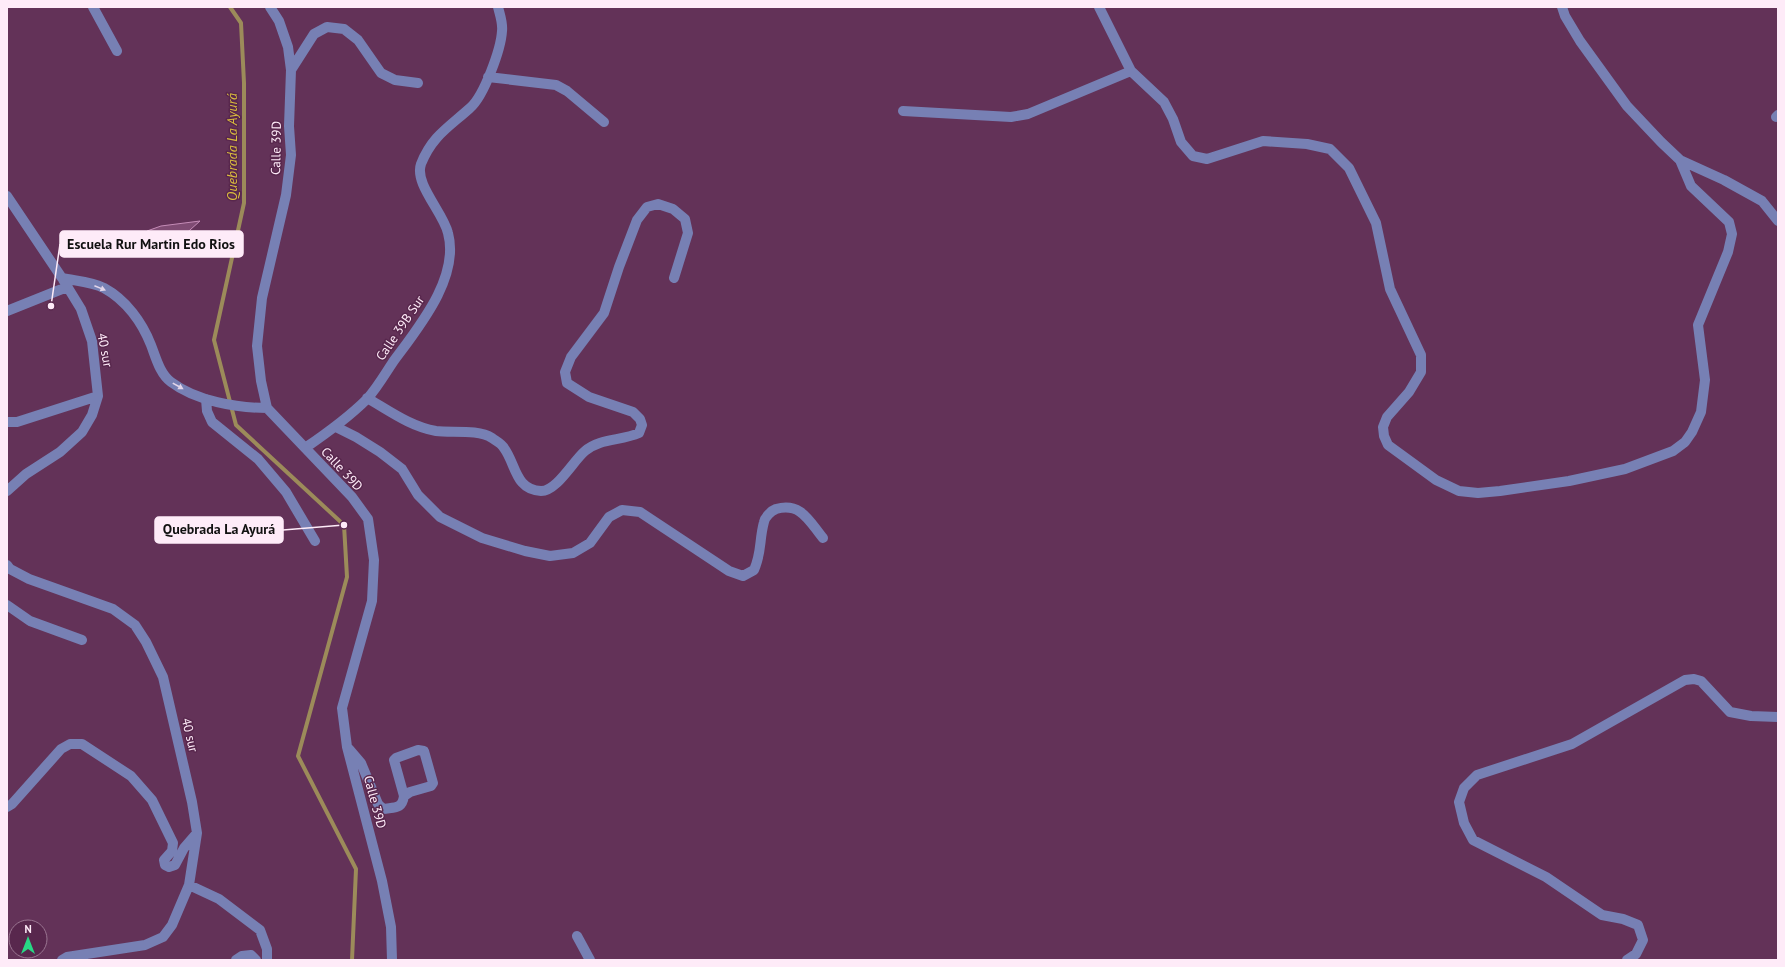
<svg xmlns="http://www.w3.org/2000/svg" width="1785" height="967" font-family="'PT Sans',sans-serif">
  <style>
    .lines { fill: none; stroke-linecap: round; stroke-linejoin: round }
    .stream { stroke: #9c8b5a; stroke-width: 4 }
    .building { fill: #7f4b73; stroke: #c58cb7 }
    .minor { stroke: #7780b4; stroke-width: 10 }
    .oneway { fill: #e3d6ea }
    .labels { text-anchor: middle; dominant-baseline: central; stroke-width: 3; stroke-linejoin: round; paint-order: stroke }
    .street-label { font-size: 13px; fill: #feebf8; stroke: #58274d }
    .water-label { font-size: 14px; font-style: italic; fill: #dbbe3d; stroke: #58274d }
    .leader { fill: none; stroke: #feebf8; stroke-width: 1.5 }
    .callout-dot { fill: #feebf8; stroke: #58274d; stroke-width: 1.5 }
    .callout { fill: #feebf8; stroke: #feebf8; stroke-width: 1.5 }
    .callout-label { font-size: 14px; text-anchor: middle; font-weight: bold; fill: #111 }
  </style>
  <rect width="100%" height="100%" fill="#633258"/>
  <g class="lines">
    <path class="stream" d="M230 7 241 23 244 83V203L214 340 236 425 344 525 347 577 298 756 356 869 352 960"/>
  </g>
  <path class="building" d="M200 221 161 256 133 248 143 242 147 231 161 226Z"/>
  <g class="lines">
    <path class="minor" d="M93 7 117 51
      M270 7 279 21 288 47 291 70 289 126 291 155 286 195 262 298 257 346 261 381 267 408 352 497 368 519 374 560 372 601 342 708 347 747 382 881 391 927 392 960
      M1099 7 1131 71 1164 102 1173 119 1181 142 1193 156 1207 159 1263 141 1307 144 1330 149 1349 168 1376 223 1390 289 1421 355V372L1409 392 1387 417 1383 427 1384 436 1388 445 1436 480 1459 491 1478 493 1500 491 1569 481 1625 469 1673 451 1685 442 1692 432 1701 412 1705 380 1698 325 1728 252 1732 234 1729 222 1691 186 1680 160
      M1562 7 1565 16 1580 41 1627 106 1661 142 1680 160 1724 180 1762 201 1778 221
      M291 70 314 34 327 27 344 29 358 40 381 73 395 80 418 83
      M488 77 556 85 567 91 604 122
      M903 111 1011 117 1028 114 1131 71
      M1776 117 1778 115
      M7 196 62 278 81 309 92 341 98 396 92 415 82 432 60 452 26 474 7 491
      M62 278C76 281 92 282 104 288 126 300 142 322 151 345 156 358 160 374 171 382 196 401 237 408 267 408
      M7 311 67 287
      M367 398C388 410 411 427 436 431 452 433 478 429 492 438 496 441 502 444 504 448 516 464 515 490 541 491 557 491 573 461 585 451 600 438 621 441 639 433L642 425 640 419 633 412 589 397 567 383 565 372 571 357 604 313 619 267 637 220 647 207 658 204 673 209 685 219 688 233 674 278
      M206 399 207 411 212 422 258 459 286 492 315 541
      M7 422H17L98 396
      M336 427 356 437 380 452 402 469 418 495 440 517 482 538 525 551 550 556 573 553 590 543 609 517 622 510 640 512 729 571 743 576 754 570C762 552 759 540 764 522 765 517 771 511 776 509 801 502 809 521 823 538
      M305 448C327 433 348 418 367 399 377 388 385 374 393 362 418 328 460 278 448 233 443 212 414 184 421 164 432 136 449 127 470 108 484 96 501 49 502 31 503 23 500 15 498 7
      M7 565 10 569 29 579 113 609 135 625 146 642 163 677 192 802 197 833 189 885 172 925 163 937 145 945 67 957 62 960
      M7 605 30 621 82 640
      M349 749 361 763 378 804 383 809C396 807 402 809 404 796L410 792 431 786 433 783 424 751 418 750 396 758 394 760 404 796
      M7 807 12 804 61 749 70 744H82L131 776 152 800 173 843 172 851 164 860 165 865 169 867 175 865 184 848 197 833
      M189 885 219 899 260 930 267 949V960
      M577 936 590 960
      M236 960 242 956 251 955 256 960
      M1627 960 1636 954 1643 940 1638 925 1623 919 1602 915 1546 877 1473 840 1464 823 1459 802 1464 788 1477 775 1572 744 1685 680 1694 679 1701 681 1730 712 1751 716 1778 717"/>
  </g>
  <defs><path id="oneway-solid" d="M-6-.8H1V-3.2L6.5 0L1 3.2V.8H-6Z"/></defs>
  <g class="oneway">
    <use href="#oneway-solid" transform="translate(100 288) rotate(22)"/>
    <use href="#oneway-solid" transform="translate(178 386) rotate(29)"/>
  </g>
  <g class="labels">
    <g class="street-label">
      <text transform="translate(276 148) rotate(-89)">Calle 39D</text>
      <text transform="translate(400 328) rotate(-56)">Calle 39B Sur</text>
      <text transform="translate(105 350) rotate(79)">40 sur</text>
      <text transform="translate(342 469) rotate(47)">Calle 39D</text>
      <text transform="translate(190 735) rotate(77)">40 sur</text>
      <text transform="translate(375 802) rotate(75)">Calle 39D</text>
    </g>
    <g class="water-label">
      <text transform="translate(232 147) rotate(-90)">Quebrada La Ayurá</text>
    </g>
  </g>
  <path class="leader" d="M51 306L60 244M344 525L283 530"/>
  <g class="callout-dot">
    <circle cx="51" cy="306" r="4"/>
    <circle cx="344" cy="525" r="4"/>
  </g>
  <g class="callout">
    <rect x="60" y="231" width="183" height="26" rx="4"/>
    <rect x="155" y="517" width="128" height="26" rx="4"/>
  </g>
  <g class="callout-label">
    <text x="151" y="249">Escuela Rur Martin Edo Rios</text>
    <text x="219" y="534">Quebrada La Ayurá</text>
  </g>
  <rect width="1785" height="967" fill="none" stroke="#feebf8" stroke-width="16"/>
  <g transform="translate(28 939)"><circle r="19" fill="#58274d" stroke="#9a7591"/>
  <path d="M0-3L7 15L0 10L-7 15Z" fill="#28d885"/>
  <text y="-6" font-size="11" font-weight="bold" text-anchor="middle" fill="#feebf8">N</text>
  </g>
</svg>
